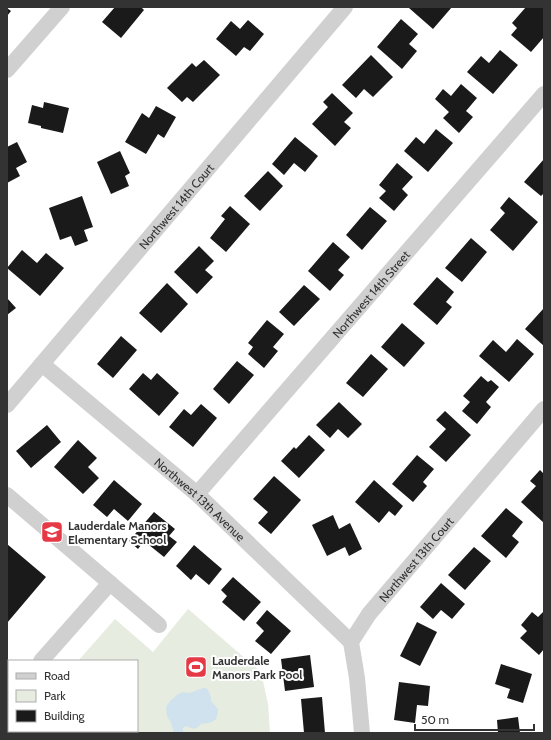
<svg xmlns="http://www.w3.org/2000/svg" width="551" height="740" font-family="Cabin,sans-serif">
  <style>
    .green { fill: #e6ecdf }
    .water { fill: #cfe2ee }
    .building { fill: #1a1a1a }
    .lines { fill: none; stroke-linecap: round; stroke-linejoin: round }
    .minor { stroke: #d0d0d0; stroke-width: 16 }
    .labels { text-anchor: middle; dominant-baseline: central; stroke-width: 4; stroke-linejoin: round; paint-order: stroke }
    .street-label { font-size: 12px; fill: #333; stroke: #fff }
    .poi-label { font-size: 12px; font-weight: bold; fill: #333; stroke: #fff; text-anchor: start }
  </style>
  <rect width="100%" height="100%" fill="#fff"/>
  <path class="green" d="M188 609 261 672 268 704 270 733H102L100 731H137V661H78L115 619 153 652Z
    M9 730V731H88L86 733H7Z"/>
  <path class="water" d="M203 688H206C210 692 211 696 211 701L218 709C218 717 216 722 207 723 205 724 202 723 201 724 200 725 199 726 198 727 194 730 190 728 186 726L183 728V733H174L171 723 167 716 166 707 170 701 177 695 182 692 190 693Z"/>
  <path class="building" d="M115 7H141L144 10 121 38 102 22Z
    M410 7H452L433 29 409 8Z
    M526 7H544V37L531 52 511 35 517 28 512 23Z
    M7 8 11 11 7 16Z
    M401 19 418 34 409 44 417 51 402 69 377 47Z
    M248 20 264 34 250 51 244 47 236 56 216 39 231 21 240 29Z
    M500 50 518 65 493 94 467 72 481 56 489 63Z
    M371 55 393 77 373 97 364 89 356 98 342 85Z
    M204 60 220 75 193 102 187 97 182 102 167 88 192 63 196 67Z
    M461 84 477 98 466 111 473 117 459 133 443 118 449 112 435 99 443 89 451 96Z
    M332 93 353 113 344 122 351 128 335 146 312 124 328 107 323 102Z
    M44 102 69 108 63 133 41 128V126L28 123 32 105 43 108Z
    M156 106 176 117 164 138 158 134 146 154 125 142 142 113 149 118Z
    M436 129 453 143 428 172 404 151 416 137 424 144Z
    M295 137 318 156 305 172 294 163 284 175 272 164Z
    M17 142 27 162 16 168 20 176 7 183V147Z
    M120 151 130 173 125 176 129 186 111 194 97 162Z
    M544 159V193L541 196 524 182Z
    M397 163 413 177 402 189 408 195 394 211 379 198 386 191 379 185Z
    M268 171 283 186 260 211 244 196Z
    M82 196 93 227 84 230 88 241 75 246 71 236 60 240 49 208Z
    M509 197 538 222 513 251 490 230 505 213 500 208Z
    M230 206 250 224 226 252 210 238 225 219 221 216Z
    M370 207 387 221 362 250 346 235Z
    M471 238 487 252 462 282 445 268Z
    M333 242 350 257 338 270 344 275 330 291 308 271Z
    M199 246 214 261 205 270 213 277 197 294 174 272Z
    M22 250 37 263 46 253 64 268 40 296 7 268Z
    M437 277 454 292 446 302 452 307 437 325 413 304Z
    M167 283 188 304 161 333 139 313Z
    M304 285 320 299 294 326 279 312Z
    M7 298 16 308 7 315Z
    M544 308V346L525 329Z
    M267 320 284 334 273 347 278 351 264 368 248 354 253 347 248 343Z
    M402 323 425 343 404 367 381 347Z
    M121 336 137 350 113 378 97 364Z
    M517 339 534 354 509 382 479 356 493 340 506 352Z
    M371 354 388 369 363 397 346 383Z
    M237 361 254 375 229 404 213 389Z
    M143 373 151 380 157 373 179 393 159 416 129 389Z
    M481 376 488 382 491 380 499 387 486 402 491 407 477 424 462 411 470 402 463 396Z
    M339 402 362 424 348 438 338 429 330 438 316 425Z
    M201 404 217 418 193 447 169 427 184 409 191 415Z
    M445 411 471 435 446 462 429 447 446 429 436 420Z
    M47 425 61 442 31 468 16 451Z
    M309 435 325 450 299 478 281 461 294 447 296 449Z
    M78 440 97 458 88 467 99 478 83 494 54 467Z
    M417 455 434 469 423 482 427 486 413 502 392 484Z
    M540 470 544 474V523L521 502 536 486 530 481Z
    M274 476 301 500 271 534 258 523 268 512 253 499Z
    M114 480 142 504 128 521 114 509 107 517 93 505Z
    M374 480 403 506 395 516 389 511 379 523 355 502Z
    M506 508 523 522 512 536 519 542 506 558 481 536Z
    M154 512 175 529 169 536 177 542 164 557 144 541 138 549 129 541Z
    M333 515 339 529 350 523 362 549 349 556 345 547 327 556 312 525Z
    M7 544 46 577 7 623Z
    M194 545 222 569 209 585 196 574 191 580 176 566Z
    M474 547 491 561 465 590 448 575Z
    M233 577 261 602 244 621 222 602 227 596 221 590Z
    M441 583 465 604 452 619 441 610 433 619 420 607Z
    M267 610 291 631 271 654 255 641 264 631 256 623Z
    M544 611V649L539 655 520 638 527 631 521 625 532 612 538 617Z
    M417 622 437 632 420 666 400 656Z
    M310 655 314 687 285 691 281 659Z
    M501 664 532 674 523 703 507 698 510 689 495 684Z
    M399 682 430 686 428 706 417 705 415 723 394 720Z
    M9 692V720L8 721 7 720V694Z
    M322 697 325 733H304L301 699Z
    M518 717 520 733H498L497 720Z"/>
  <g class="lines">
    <g class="minor">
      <path d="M7 70 62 7"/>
      <path id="s1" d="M42 364 197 494 351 642"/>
      <path id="s2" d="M7 405 345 7"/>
      <path id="s3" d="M197 494 544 94"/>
      <path d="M7 495 159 625"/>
      <path d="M41 661 110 583"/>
      <path id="s4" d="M362 733 357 678 351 642 369 614 544 409"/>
    </g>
  </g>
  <defs>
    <g id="school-square" transform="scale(1.15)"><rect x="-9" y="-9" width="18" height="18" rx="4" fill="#e63946" stroke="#fff"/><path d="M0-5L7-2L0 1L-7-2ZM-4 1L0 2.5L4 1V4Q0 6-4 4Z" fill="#fff"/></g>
    <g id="stadium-square" transform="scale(1.15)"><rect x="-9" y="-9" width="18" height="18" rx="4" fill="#e63946" stroke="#fff"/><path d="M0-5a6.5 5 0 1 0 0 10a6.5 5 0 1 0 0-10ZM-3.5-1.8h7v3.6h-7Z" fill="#fff"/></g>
  </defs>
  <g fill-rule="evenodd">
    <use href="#school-square" x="52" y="532"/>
    <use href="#stadium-square" x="196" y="667"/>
  </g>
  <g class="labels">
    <g class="street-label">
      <text stroke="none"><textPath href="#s2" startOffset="261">Northwest 14th Court</textPath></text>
      <text stroke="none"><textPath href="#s3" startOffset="265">Northwest 14th Street</textPath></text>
      <text stroke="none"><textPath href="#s1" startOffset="208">Northwest 13th Avenue</textPath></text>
      <text stroke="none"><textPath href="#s4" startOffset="197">Northwest 13th Court</textPath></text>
    </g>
    <g class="poi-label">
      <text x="68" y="525">Lauderdale Manors<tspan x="68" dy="14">Elementary School</tspan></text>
      <text x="212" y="660">Lauderdale<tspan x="212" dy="14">Manors Park Pool</tspan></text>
    </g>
  </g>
  <rect width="551" height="740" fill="none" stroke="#333333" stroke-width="16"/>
  <rect x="8" y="660" width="130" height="72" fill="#ffffff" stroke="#adadad"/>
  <rect x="16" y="673" width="20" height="6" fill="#d0d0d0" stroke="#adadad"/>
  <text x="44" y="680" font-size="12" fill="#333333">Road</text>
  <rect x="16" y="690" width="20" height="12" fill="#e6ecdf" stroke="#adadad"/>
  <text x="44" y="700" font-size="12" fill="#333333">Park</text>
  <rect x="16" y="710" width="20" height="12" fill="#1a1a1a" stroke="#adadad"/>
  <text x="44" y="720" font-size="12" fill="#333333">Building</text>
  <path d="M415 724v6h119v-6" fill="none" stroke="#333333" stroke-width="2"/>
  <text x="421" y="724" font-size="12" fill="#333333" stroke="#ffffff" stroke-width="3" paint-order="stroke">50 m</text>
</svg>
